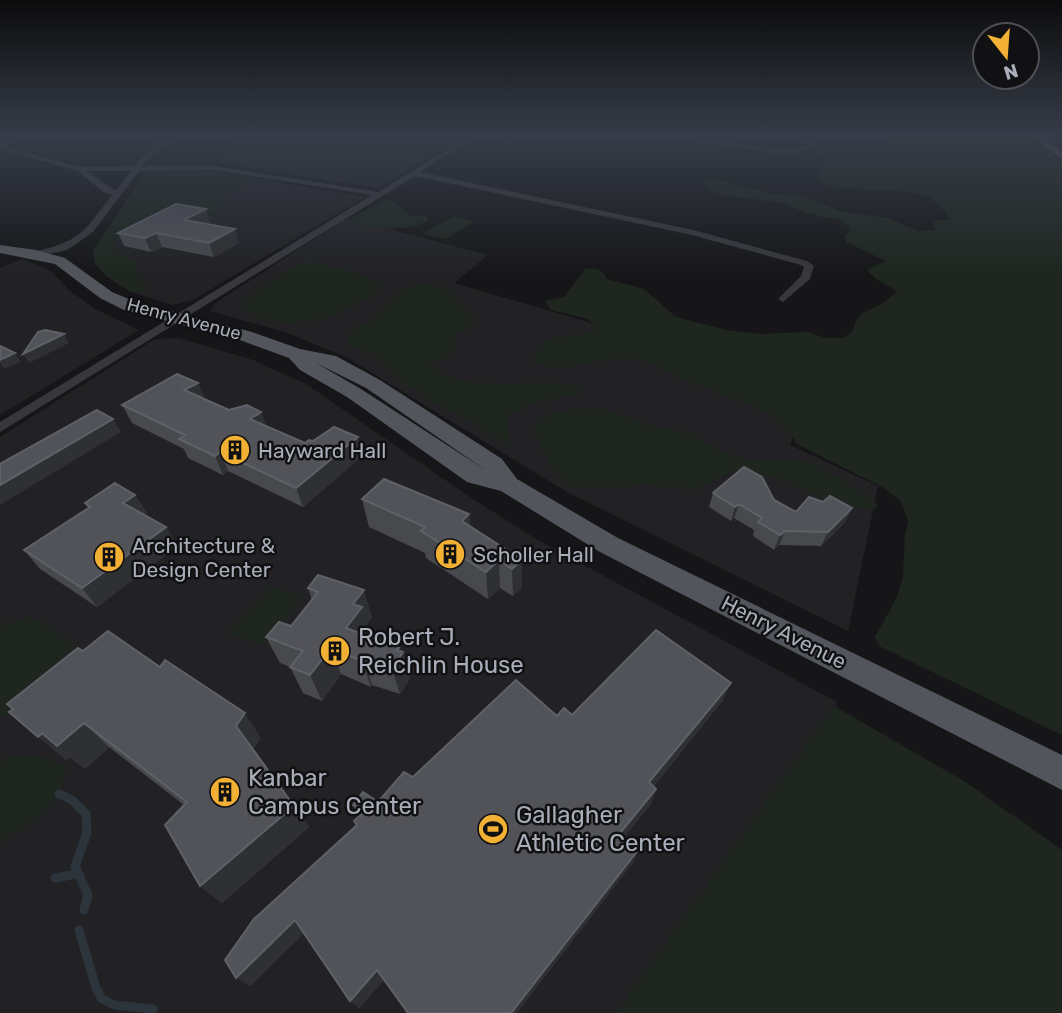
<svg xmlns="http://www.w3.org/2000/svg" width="1062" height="1013" font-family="Rubik,sans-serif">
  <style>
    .built { fill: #222225 }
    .green { fill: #1e261f }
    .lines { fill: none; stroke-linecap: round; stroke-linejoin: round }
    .stream { stroke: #2c353c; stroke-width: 9 }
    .minor { fill: #37383d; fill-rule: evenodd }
    .primary { fill: #53555c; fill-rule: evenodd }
    .wall { fill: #47494d }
    .shaded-wall { fill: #2f3033 }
    .building { fill: #525359; stroke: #5f6168; stroke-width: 2 }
    .labels { text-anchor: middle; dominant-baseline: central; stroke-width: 5; stroke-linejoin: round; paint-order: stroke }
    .far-street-label { font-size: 18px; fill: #a8adb8; stroke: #111113 }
    .poi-label { font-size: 21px; fill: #a8adb8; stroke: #111113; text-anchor: start }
    .street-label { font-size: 21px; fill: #a8adb8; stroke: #111113 }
    .near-poi-label { font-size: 24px; fill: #a8adb8; stroke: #111113; text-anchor: start }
  </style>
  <rect width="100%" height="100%" fill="#161618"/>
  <path class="built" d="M255 134H469L378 188 218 163 226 149Z
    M186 170 225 173 365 197 193 300 173 305 138 294 114 282 108 229 149 172Z
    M347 218 488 255 454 283 811 387 790 445 878 486 848 631 567 492 346 357 285 332 210 311 215 303Z
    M22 259 51 271 69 290 95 309 139 330 0 415V268Z
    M179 338 253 360 306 384 473 499 536 539 837 702 833 722 638 1013H0V437L155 339Z"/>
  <path class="green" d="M888 134H1025L1062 162V735L879 646 875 637 896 599 903 577 905 535 908 521 901 501 882 487 797 444C770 402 719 396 677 377 662 370 645 358 627 358 601 357 554 377 533 361 545 325 573 345 596 326L588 319 551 310 545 301 564 297 585 269C596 268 602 268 607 279L644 289 676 317 727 330 760 334 807 332 826 338H844L853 331C857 313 864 313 879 305 886 302 892 296 897 291L876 279 867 270 886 261 846 242 845 235 849 232V227L840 220 806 213 783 203 720 195 710 191 704 181H722L768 193 801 196 841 211 888 218 919 231 935 230 933 221 951 219C947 215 942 206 937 202 911 181 833 198 819 178L825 167 823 158 814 152 819 149 866 162 894 159 897 154 890 145 892 137Z
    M176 171 215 172 253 180 229 189 219 198 221 210 123 236 114 245 115 250 137 262V274L146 289 141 293 131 292 106 276 95 264 93 251 141 179 148 173Z
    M386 200 395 202 411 216H425L429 219C418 232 365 230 350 222L353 217Z
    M453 216 475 221 445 239 423 234Z
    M312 262 336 269 340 267 383 285C353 318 277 339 240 306 250 292 295 264 312 262Z
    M425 284 450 290 476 321 456 334C457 355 446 356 430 365 466 398 539 375 583 388L582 393C566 396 507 404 507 425 507 429 510 437 511 442L505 446 487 431 446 410 398 379 377 356 350 346 346 338 349 334C359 328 369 321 378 314 395 299 401 286 425 284Z
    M592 409 610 410 640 423 692 434 729 455 747 460 785 459 814 463 862 492 878 506 873 510 839 506 783 480 743 471H733L697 489 646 485 571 488C559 476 531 442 535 425 547 408 573 411 592 409Z
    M271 586 303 598 263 646 230 632Z
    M25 618 39 619 75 646 72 653 26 700 0 719V626Z
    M834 706 964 781 1062 850V1013H616Z
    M30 755 51 759 66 768C59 808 34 823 0 841V763L7 758Z"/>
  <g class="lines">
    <path class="stream" d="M59 794 72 800 86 814 87 833 75 866 88 895 84 910
      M55 878 76 874
      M79 930 96 988 102 999 115 1005 153 1009"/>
    <path class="minor" d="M36 134H46L4 146 79 167 134 166C145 152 169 134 187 134L149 158 142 166H214L378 192 473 134H480L420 172 693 230 807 261 814 266 810 279 783 302 778 299 801 276 804 267 801 265 692 235 415 176 0 432V422L372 195 214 170 139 171 93 232 67 250 36 257 33 256V252C81 241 83 233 112 195L103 192 78 171 0 149V143ZM87 171H131L116 191Z
      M657 134 775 149H795L806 146 813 134H819L811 148 795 153H775Z"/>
    <path class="primary" d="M1027 134H1038L1062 151V159Z
      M0 245 36 250 65 258 112 292 136 302 252 332 300 349 336 356 380 380 502 459 517 479 618 538 1062 755V790L600 552 501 491 467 482 347 397 300 370 289 358 240 340 124 310 100 298 55 264 0 253ZM316 363 366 388 487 471 361 389Z"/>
  </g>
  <path class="wall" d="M210 222 207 224 235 229 239 243 214 257 162 247 151 252 124 246 118 233Z
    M205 399 229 410 261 412 266 426 305 443 362 456 303 507 228 471 223 475 188 458 184 449 132 423 122 405Z
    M713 493 796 512 823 502 852 508 845 522 821 546 779 545 774 550 753 536 754 530 734 518 731 521 709 507Z
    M135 495 147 513 144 515 166 527 177 546 97 607 40 569 24 550 88 508 85 503Z
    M362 499 469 514 470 526 522 560V587L513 596 500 588 488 599 426 558 425 553 369 527Z
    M318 575 372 617 367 624 370 634 368 636 399 648 400 651 403 652 410 678 400 694 372 685 371 687 341 674 322 701 303 693 290 667 280 663 266 637 291 626 312 600 308 588Z
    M83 651 261 738 253 749 309 827 222 903 200 886 184 805 109 747 85 769 70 757 66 760 38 736Z
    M723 700 654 786 651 804 624 837 633 863 384 980 359 1008 304 933 250 986 356 825 354 821 359 816 353 805 378 802 413 777 557 716 572 715Z"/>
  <path class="shaded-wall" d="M206 209 210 222 189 233 184 220Z
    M235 229 239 243 214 257 209 243Z
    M156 233 162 247 151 252 145 238Z
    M64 334 69 343 29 363 23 354Z
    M15 353 21 362 4 369 0 363V360Z
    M198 383 206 401 184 390Z
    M261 412 268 430 250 419Z
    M113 419 121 432 0 505V485Z
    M358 437 362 456 303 507 296 488Z
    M220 452 228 471 223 475 215 456Z
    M135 495 147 513 135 522 123 503Z
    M739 504 734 518 731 521 735 507Z
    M852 508 845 522 821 546 828 532Z
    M469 514 471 542 462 521Z
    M166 527 177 546 97 607 82 588Z
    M785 531 779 545 774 550 780 535Z
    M499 560 500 588 488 599 486 572Z
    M522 560V587L513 596 512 569Z
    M364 590 372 617 367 624 370 634 356 654 346 628 353 604Z
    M331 648 341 674 322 701 310 675Z
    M399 648 401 655 403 652 410 678 400 694 392 669Z
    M364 659 372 685 371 687 362 661Z
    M731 683 723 700 645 797 649 782Z
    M245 713 261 738 252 750 236 726Z
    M84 723 109 747 85 769 57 746Z
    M42 733 70 757 66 760 38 737Z
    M656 789 651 804 616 847 620 833Z
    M294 806 309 827 222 903 200 886Z
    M638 850 633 863 517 1013H511Z
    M295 920 306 931 250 986 236 978Z
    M377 970 385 979 359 1008 350 1001Z"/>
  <path class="building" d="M176 204 206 209 184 220 235 229 209 243 156 233 145 238 118 233Z
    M45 330 64 334 23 354 38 332Z
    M0 346 15 353 0 360Z
    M177 374 198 383 184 390 229 410 247 405 261 412 250 419 305 443 309 440 313 441 334 427 358 437 296 488 220 452 215 456 179 439 185 435 122 405Z
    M97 410 113 419 0 485V464Z
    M744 467 762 477 774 500 796 512 809 497 823 502 830 496 852 508 828 532 785 531 780 535 758 522 762 518 739 504 735 507 713 493Z
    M384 479 469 514 462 521 522 560 512 569 499 560 486 572 421 531 425 527 362 499Z
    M115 483 135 495 123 503 166 527 82 588 24 550 90 507 85 503Z
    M318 575 364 590 353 604 362 607 346 628 399 648 397 650 403 652 392 669 364 659 362 661 331 648 310 675 290 667 303 651 266 637 279 622 291 626 318 592 308 588Z
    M656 630 731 683 649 782 656 789 620 833 638 850 511 1013H408L377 970 350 1001 295 920 236 978 225 960 254 919 357 825 354 821 364 812 353 805 363 792 378 802 404 772 413 777 516 680 557 716 564 708 572 715Z
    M108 631 160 667 165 660 245 713 236 726 294 806 200 886 165 825 187 802 84 723 57 746 42 733 38 737 9 712 13 709 7 704 78 648 83 651Z"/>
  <linearGradient id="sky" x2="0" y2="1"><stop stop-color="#0c0c0d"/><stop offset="0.49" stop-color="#363c48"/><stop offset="1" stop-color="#363c48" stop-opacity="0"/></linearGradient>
  <rect width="1062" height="276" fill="url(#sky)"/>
  <defs>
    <g id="building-disc" transform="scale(1.575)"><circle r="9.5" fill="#f2b134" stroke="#111113"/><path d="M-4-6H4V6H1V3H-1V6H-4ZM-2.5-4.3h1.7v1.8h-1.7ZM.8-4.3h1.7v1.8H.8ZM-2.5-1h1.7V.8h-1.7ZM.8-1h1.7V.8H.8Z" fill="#111"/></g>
    <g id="stadium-disc" transform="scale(1.575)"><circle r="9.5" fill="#f2b134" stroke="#111113"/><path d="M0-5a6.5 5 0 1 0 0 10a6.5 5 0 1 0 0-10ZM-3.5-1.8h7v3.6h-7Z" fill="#111"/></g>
  </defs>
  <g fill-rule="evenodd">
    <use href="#building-disc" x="235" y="450"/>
    <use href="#building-disc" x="450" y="554"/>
    <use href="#building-disc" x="109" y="557"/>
    <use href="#building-disc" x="335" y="651"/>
    <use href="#building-disc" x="225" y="792"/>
    <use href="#stadium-disc" x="493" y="829"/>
  </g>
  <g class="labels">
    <g class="far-street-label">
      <text transform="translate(184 319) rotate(15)">Henry Avenue</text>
    </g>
    <g class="poi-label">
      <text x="258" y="450">Hayward Hall</text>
      <text x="132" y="545">Architecture &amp;<tspan x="132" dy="24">Design Center</tspan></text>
      <text x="473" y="554">Scholler Hall</text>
    </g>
    <g class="street-label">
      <text transform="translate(784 632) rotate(27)">Henry Avenue</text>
    </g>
    <g class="near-poi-label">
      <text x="358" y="637">Robert J.<tspan x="358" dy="28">Reichlin House</tspan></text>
      <text x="248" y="778">Kanbar<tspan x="248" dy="28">Campus Center</tspan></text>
      <text x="516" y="815">Gallagher<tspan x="516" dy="28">Athletic Center</tspan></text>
    </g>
  </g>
  <g transform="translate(1006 56) rotate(163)"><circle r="33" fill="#111113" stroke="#4d4f55" stroke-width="2"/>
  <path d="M0-5L12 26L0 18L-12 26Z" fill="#f2b134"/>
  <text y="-10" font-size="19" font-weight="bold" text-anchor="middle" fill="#a8adb8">N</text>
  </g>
</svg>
